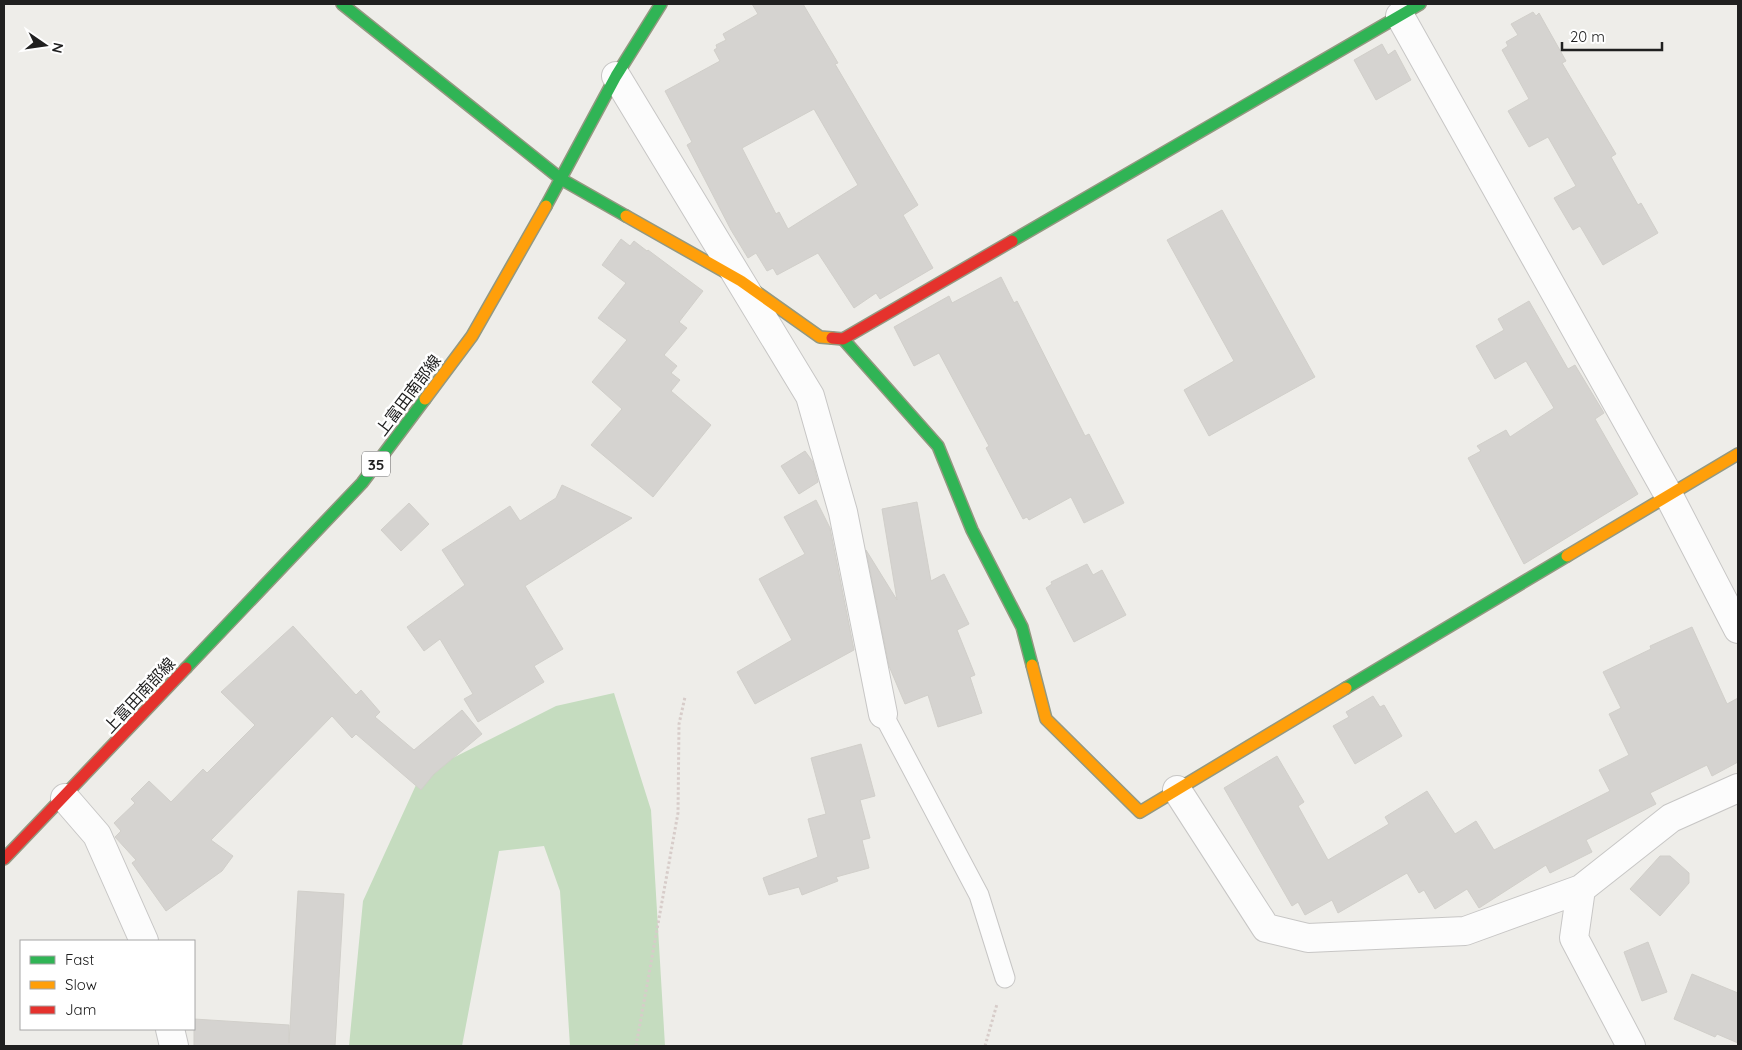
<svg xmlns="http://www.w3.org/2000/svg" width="1742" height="1050" font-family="Quicksand,'Noto Sans JP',sans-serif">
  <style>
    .forest { fill: #c5dcbf }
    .building { fill: #d5d3d0; stroke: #d1cfca; fill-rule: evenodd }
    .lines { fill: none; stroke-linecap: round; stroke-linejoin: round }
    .lane-casing { stroke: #c7c6c5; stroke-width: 21 }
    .street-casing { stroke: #c7c6c5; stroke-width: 30 }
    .fast-casing { stroke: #939880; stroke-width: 14 }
    .slow-casing { stroke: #939880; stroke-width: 14 }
    .jam-casing { stroke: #939880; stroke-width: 14 }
    .path { stroke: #d7ccc9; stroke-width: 3; stroke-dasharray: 2.5 2.5; stroke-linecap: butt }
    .lane { stroke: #fcfcfc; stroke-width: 19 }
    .street { stroke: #fcfcfc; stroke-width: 28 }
    .fast { stroke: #30b455; stroke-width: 11 }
    .slow { stroke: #ff9f0a; stroke-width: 11 }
    .jam { stroke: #e5322d; stroke-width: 11 }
    .labels { text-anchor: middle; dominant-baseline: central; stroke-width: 5; stroke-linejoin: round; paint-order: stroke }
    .shield { fill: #fff; stroke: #636363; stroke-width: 1 }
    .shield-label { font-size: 15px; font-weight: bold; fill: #202020 }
    .street-label { font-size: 16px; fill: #202020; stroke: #fff }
  </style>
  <rect width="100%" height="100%" fill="#eeede9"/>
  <path class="forest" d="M614 693 651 810 665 1046H570L560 891 544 846 499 851 462 1046H349L363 901 421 774 556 706Z"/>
  <path class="building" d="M752 4H803L838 63 835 64 918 205 903 215 933 268 880 299 876 293 854 308 818 253 777 275 773 268 767 271 756 253 748 258 731 230 687 145 692 142 665 91 720 61 714 50 717 48 716 45 726 40 723 34 758 14ZM814 109 858 185 788 229 779 212 776 214 742 148Z
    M1533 12 1536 16 1539 13 1566 61 1562 63 1616 154 1611 157 1638 205 1641 203 1658 233 1603 265 1580 226 1573 230 1554 198 1576 186 1548 137 1529 147 1508 111 1529 99 1502 50 1508 46 1506 42 1518 35 1511 24Z
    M1382 44 1388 55 1395 50 1411 80 1376 100 1354 60Z
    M1222 210 1315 377 1209 436 1184 390 1234 361 1167 240Z
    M621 239 630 246 634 241 647 251 648 250 703 291 679 322 687 328 664 355 677 366 671 373 680 380 671 391 711 425 653 497 591 445 622 409 592 382 627 340 598 318 626 283 602 265Z
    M1001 277 1014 303 1017 301 1085 436 1089 434 1124 503 1084 523 1071 497 1029 520 1027 517 1023 519 986 448 989 446 939 353 914 366 894 327 949 296 952 303Z
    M1529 301 1568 369 1575 365 1604 413 1595 419 1638 494 1524 564 1468 458 1481 451 1477 446 1506 430 1510 437 1554 408 1526 361 1495 379 1476 346 1504 330 1498 319Z
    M805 451 813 462 818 482 799 494 781 466Z
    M562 485 632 518 525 586 563 649 534 666 544 682 478 722 464 699 473 694 440 639 424 651 407 627 465 585 442 550 510 506 520 521 556 498Z
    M816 500 830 528 854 650 755 704 737 672 792 640 759 579 805 554 784 517Z
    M917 502 931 581 944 574 969 624 957 630 975 675 970 677 982 713 938 727 928 695 905 704 889 666 866 550 897 600 882 509Z
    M409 503 429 524 401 551 381 530Z
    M1087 564 1093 575 1102 570 1126 615 1074 642 1046 588 1052 584 1051 582Z
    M293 626 356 695 361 690 380 712 375 717 414 750 462 710 482 734 434 774 421 790 356 734 352 738 332 716 211 840 233 856 222 871 166 911 132 863 136 860 115 837 121 831 114 823 135 803 131 799 149 781 171 802 203 769 207 773 255 725 221 692Z
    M1692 627 1727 704 1738 698V762L1712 776 1707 765 1650 793 1656 804 1586 840 1592 852 1550 873 1546 865 1479 908 1467 889 1435 909 1424 890 1419 893 1407 873 1338 913 1332 900 1305 915 1298 902 1292 906 1224 788 1277 756 1304 802 1298 806 1328 860 1389 824 1385 817 1427 791 1455 834 1476 821 1494 850 1610 791 1599 770 1629 755 1609 714 1621 708 1603 672 1651 649 1650 646Z
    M1373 696 1380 707 1384 705 1402 736 1355 764 1333 726 1349 717 1346 712Z
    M861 744 875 796 860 800 870 838 862 840 869 868 836 877 838 881 802 895 799 887 769 895 763 878 818 857 808 819 826 814 811 758Z
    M1660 856H1670L1689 873V883L1660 916 1630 889Z
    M298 891 344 894 335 1046H194V1019L289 1025V1043Z
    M1648 942 1667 992 1642 1001 1624 952Z
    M1692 974 1738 993V1043L1717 1034 1715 1037 1674 1019Z"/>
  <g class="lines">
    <g class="lane-casing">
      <path id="lane" d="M883 714 979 895 1005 978"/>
    </g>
    <g class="street-casing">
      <path id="street" d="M1400 16 1668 494 1738 629
        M616 76 810 396 843 512 883 714
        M1177 790 1266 928 1308 938 1465 931 1581 889 1671 818 1738 788
        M65 798 97 835 144 941
        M1581 889 1574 938 1631 1046
        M170 1029 174 1046"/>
    </g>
    <g class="fast-casing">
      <path id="fast" d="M342 4 561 179 626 216
        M546 206 616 76 661 4
        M1012 241 1420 4
        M843 339 938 446 972 530 1022 627 1032 665
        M186 668 362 483 425 399
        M1346 688 1567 556"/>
    </g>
    <g class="slow-casing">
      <path id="slow" d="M626 216 741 281 820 337 832 338
        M425 399 472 336 546 206
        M1567 556 1738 454
        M1032 665 1046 719 1140 812 1346 688"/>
    </g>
    <g class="jam-casing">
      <path id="jam" d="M832 338 843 339 1012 241
        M4 859 186 668"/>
    </g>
    <path class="path" d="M636 1046 678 813 679 724 685 697
      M985 1046 997 1004"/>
    <use href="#lane" class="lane"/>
    <use href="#street" class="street"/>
    <use href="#fast" class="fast"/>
    <use href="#slow" class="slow"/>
    <use href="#jam" class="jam"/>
  </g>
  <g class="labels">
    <rect class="shield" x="362" y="451.5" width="28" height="25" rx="4"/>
    <g class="shield-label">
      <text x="376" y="464">35</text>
    </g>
    <g class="street-label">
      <text transform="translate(408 395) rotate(-53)">上富田南部線</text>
      <text transform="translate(139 695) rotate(-47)">上富田南部線</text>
    </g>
  </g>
  <rect width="1742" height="1050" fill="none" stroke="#202020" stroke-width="10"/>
  <rect x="20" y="940" width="175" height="90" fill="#ffffff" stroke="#a6a6a6"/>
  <rect x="30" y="956" width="25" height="8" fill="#30b455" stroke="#a6a6a6"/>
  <text x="65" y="965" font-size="15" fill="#202020">Fast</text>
  <rect x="30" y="981" width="25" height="8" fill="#ff9f0a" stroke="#a6a6a6"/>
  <text x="65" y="990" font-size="15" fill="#202020">Slow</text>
  <rect x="30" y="1006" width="25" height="8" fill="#e5322d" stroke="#a6a6a6"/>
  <text x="65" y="1015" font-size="15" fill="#202020">Jam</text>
  <g transform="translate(45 45) rotate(103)" stroke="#ffffff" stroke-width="4" paint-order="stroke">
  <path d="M0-4L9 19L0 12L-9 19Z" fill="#202020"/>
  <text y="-8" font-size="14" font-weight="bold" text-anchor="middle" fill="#202020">N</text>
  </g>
  <path d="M1562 42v8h100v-8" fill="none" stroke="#202020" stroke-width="2.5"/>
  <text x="1570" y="42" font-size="15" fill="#202020" stroke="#ffffff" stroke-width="4" paint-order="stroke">20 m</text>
</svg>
